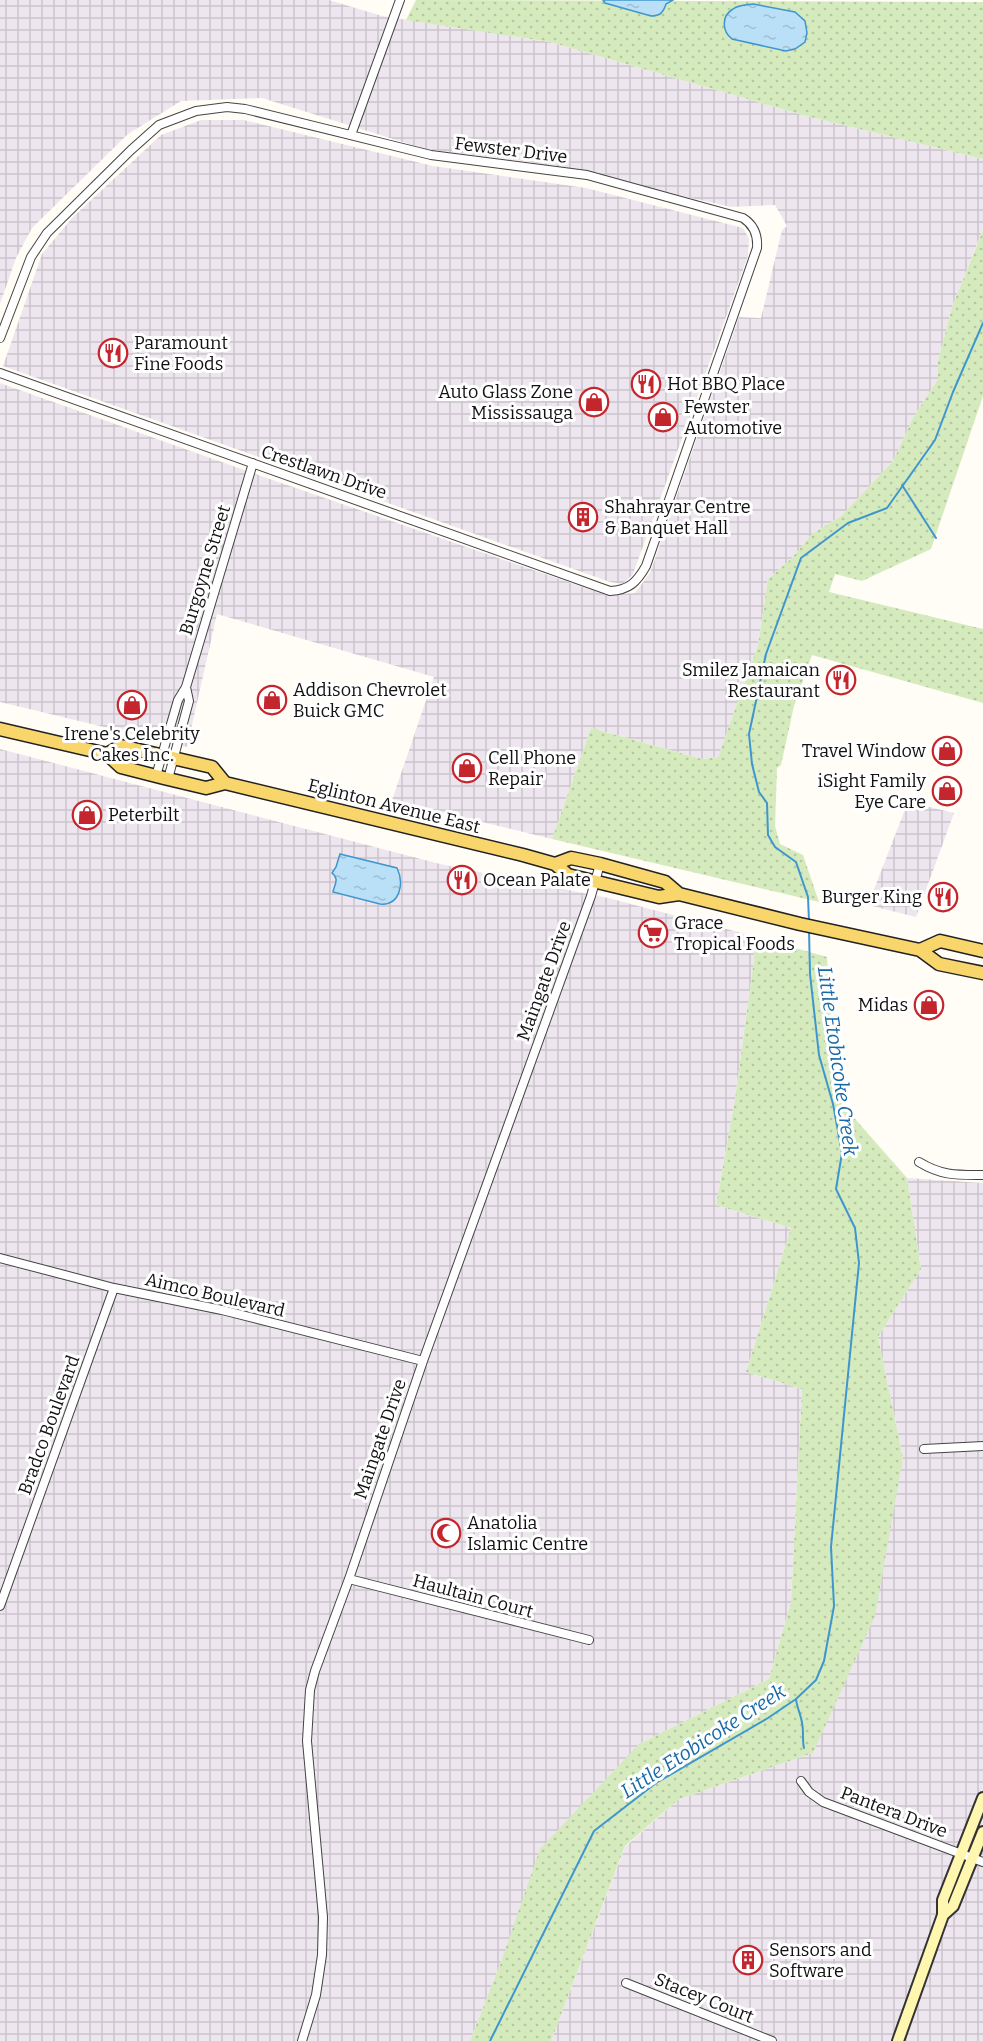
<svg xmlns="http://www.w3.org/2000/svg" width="983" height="2041" font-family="Bitter,serif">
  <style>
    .industrial { fill: url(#industrial-grid) }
    .green { fill: url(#green-dots) }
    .water { fill: url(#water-ripples); stroke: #3f96cf; stroke-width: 1.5 }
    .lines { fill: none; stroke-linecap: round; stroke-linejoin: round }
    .stream { stroke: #3f96cf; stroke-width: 2 }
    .street-casing { stroke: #444; stroke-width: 10 }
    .secondary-casing { stroke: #333; stroke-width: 14 }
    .primary-casing { stroke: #222; stroke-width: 15 }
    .street { stroke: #fff; stroke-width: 8 }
    .secondary { stroke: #fff6b0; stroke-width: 10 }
    .primary { stroke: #f9d66b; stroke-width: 12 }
    .labels { text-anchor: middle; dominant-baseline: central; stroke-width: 6; stroke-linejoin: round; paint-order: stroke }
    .street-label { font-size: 18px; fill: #111; stroke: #fff }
    .poi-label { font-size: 18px; fill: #111; stroke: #fff; text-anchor: start }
    .water-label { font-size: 20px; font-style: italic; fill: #1768a6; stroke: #fff }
  </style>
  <defs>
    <pattern id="industrial-grid" width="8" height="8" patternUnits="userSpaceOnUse" patternTransform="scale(1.5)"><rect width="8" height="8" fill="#eee6ef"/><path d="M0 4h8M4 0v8" fill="none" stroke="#cbc4cc"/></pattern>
    <pattern id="green-dots" width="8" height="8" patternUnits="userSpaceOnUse" patternTransform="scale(1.5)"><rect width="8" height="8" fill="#d5ebbd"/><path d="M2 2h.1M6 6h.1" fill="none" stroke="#b6c8a1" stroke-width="1.8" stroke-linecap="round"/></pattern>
    <pattern id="water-ripples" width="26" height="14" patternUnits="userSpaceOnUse" patternTransform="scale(1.5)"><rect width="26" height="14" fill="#b9e0f7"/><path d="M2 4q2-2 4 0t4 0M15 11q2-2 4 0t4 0" fill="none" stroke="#9ebfd3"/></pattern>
  </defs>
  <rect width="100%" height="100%" fill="#fffdf5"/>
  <path class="industrial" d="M0 0H329L382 16 550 42 806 116 983 159V229L952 307 938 361V379L913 418 893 461 841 516 812 534 791 559 768 579 758 645 718 757 702 759 591 728 552 839 392 800 434 677 217 614 187 747 0 702V383L264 477 606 595 635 593 650 573 739 317 761 318 782 230 787 226 775 205 731 207 531 162 425 149 262 98 181 101 128 134 32 228 16 258 0 304Z
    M201 120H244L433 166 586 188 743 228 749 239 748 256 633 574 623 584 610 582 3 366 42 254 73 217 161 135Z
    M0 749 440 864 608 898 757 937 735 1099 716 1205 791 1228 746 1372 802 1389 791 1602 769 1679 639 1744 502 1959 470 2041H0Z
    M913 803 954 813 916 917 868 905 904 812Z
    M907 1178 983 1183V2041H551L625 1847 679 1799 813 1753 903 1458 878 1337 921 1269Z"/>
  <path class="green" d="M416 0 983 2V159L806 116 550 42 406 20Z
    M983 230V396L931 549 862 581 835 574 829 592 983 629V703L812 655 794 706 781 765 777 768 775 826 780 844 803 855 819 902 552 839 591 728 702 759 718 757 758 645 768 579 791 559 812 534 841 516 893 461 913 418 938 379V361L952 307Z
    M757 937 827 957 833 1053 842 1104 907 1178 921 1269 878 1337 903 1458 875 1616 813 1753 679 1799 625 1846 551 2041H470L502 1959 540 1849 639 1744 769 1679 791 1602 802 1389 746 1372 791 1228 716 1205 735 1099Z"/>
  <path class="water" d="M603 0H673L666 4C663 13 660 16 651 16L605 3Z
    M753 4 795 12 805 21 807 33 805 42 795 49 786 51 732 39C722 31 721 16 733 9 738 5 746 5 753 4Z
    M340 854 397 868C404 882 401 906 380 904L333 892C334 885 340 879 332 873L336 867Z"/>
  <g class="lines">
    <path class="stream" d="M902 485 936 538
      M809 921 808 897 796 862 775 847 768 835 767 803 759 792 752 764 749 734 766 654 801 558 848 523 887 508 935 440 953 392 983 323
      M796 1699C797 1708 801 1715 802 1723 804 1731 802 1740 804 1748
      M490 2041 594 1831 656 1783 768 1718 796 1699 816 1680 824 1661 834 1606 831 1547 859 1263 855 1228 836 1189 842 1153 833 1104 819 1055 810 974 809 930"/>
    <g class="street-casing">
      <path id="street" d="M351 135 400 0
        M0 338 31 257 47 233 131 150 159 125 196 111 227 107 245 109 431 155 587 175 743 218C754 225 758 235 757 248L646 566C637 582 629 590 610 591L0 373
        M156 776 178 700 186 687 253 463
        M168 779 189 701 186 687
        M919 1162C942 1176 957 1175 983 1175
        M0 1258 114 1288 222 1310 423 1361
        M924 1449 983 1446
        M349 1579 589 1640
        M0 1606 114 1288
        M801 1781 809 1792 823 1802 983 1862
        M626 1983 772 2041
        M302 2041 316 1995 322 1955 323 1917 307 1741 310 1690 315 1671 349 1579 423 1361 591 896 600 864"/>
    </g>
    <g class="secondary-casing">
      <path id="secondary" d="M943 1915 953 1906 983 1832
        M898 2041 943 1915V1900L983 1798"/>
    </g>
    <g class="primary-casing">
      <path id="primary" d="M0 729 107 754 121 767 164 778 206 788 225 783 523 855 555 864 568 875 659 897 679 894 800 924 920 950 939 964 983 973
        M107 754 121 746 212 767 225 783
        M555 864 571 858 600 864 665 882 679 894
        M920 950 940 941 983 951"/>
    </g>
    <use href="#street" class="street"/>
    <use href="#secondary" class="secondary"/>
    <use href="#primary" class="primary"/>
  </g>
  <defs>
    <g id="restaurant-ring" transform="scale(1.5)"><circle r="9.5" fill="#fff" stroke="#c4262e" stroke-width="1.5"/><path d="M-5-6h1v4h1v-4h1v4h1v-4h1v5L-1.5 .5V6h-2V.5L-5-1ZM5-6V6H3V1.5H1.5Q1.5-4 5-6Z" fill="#c4262e"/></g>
    <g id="shop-ring" transform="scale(1.5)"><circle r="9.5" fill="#fff" stroke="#c4262e" stroke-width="1.5"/><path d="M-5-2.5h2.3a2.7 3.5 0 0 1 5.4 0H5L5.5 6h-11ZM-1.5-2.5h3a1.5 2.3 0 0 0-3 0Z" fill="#c4262e"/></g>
    <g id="building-ring" transform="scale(1.5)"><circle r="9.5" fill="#fff" stroke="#c4262e" stroke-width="1.5"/><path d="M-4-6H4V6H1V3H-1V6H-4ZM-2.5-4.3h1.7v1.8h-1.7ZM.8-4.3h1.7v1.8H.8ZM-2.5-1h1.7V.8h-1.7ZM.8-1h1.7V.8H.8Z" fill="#c4262e"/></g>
    <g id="supermarket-ring" transform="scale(1.5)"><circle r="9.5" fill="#fff" stroke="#c4262e" stroke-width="1.5"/><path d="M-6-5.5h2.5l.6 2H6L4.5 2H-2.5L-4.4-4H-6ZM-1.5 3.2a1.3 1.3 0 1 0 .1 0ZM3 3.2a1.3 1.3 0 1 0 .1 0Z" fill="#c4262e"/></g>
    <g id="mosque-ring" transform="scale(1.5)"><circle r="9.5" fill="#fff" stroke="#c4262e" stroke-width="1.5"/><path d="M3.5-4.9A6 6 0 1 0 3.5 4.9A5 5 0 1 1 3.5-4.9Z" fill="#c4262e"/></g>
  </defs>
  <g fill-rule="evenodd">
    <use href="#restaurant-ring" x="113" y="353"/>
    <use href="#restaurant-ring" x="646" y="384"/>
    <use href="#shop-ring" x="594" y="402"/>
    <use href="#shop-ring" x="663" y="417"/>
    <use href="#building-ring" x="583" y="517"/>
    <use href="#restaurant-ring" x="841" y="680"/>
    <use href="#shop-ring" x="272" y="700"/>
    <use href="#shop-ring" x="132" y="705"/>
    <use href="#shop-ring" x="947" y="751"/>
    <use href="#shop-ring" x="467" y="768"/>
    <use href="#shop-ring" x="947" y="791"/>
    <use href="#shop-ring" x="87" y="815"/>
    <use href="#restaurant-ring" x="462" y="880"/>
    <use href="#restaurant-ring" x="943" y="897"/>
    <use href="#supermarket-ring" x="653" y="933"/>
    <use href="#shop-ring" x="929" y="1005"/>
    <use href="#mosque-ring" x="446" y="1533"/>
    <use href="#building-ring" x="748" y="1960"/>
  </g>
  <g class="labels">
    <g class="street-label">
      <text transform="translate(511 150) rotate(7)">Fewster Drive</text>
      <text transform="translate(324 472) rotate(19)">Crestlawn Drive</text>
      <text transform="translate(205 570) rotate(-73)">Burgoyne Street</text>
      <text transform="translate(394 806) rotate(14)">Eglinton Avenue East</text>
      <text transform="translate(544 981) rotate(-70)">Maingate Drive</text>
      <text transform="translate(215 1295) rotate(13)">Aimco Boulevard</text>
      <text transform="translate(49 1425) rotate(-70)">Bradco Boulevard</text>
      <text transform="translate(380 1439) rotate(-71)">Maingate Drive</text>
      <text transform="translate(473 1596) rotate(15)">Haultain Court</text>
      <text transform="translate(894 1812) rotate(21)">Pantera Drive</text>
      <text transform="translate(704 1998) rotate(22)">Stacey Court</text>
    </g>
    <g class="poi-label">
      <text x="134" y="343">Paramount<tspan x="134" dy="21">Fine Foods</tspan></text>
      <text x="667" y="384">Hot BBQ Place</text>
      <text x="573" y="392" text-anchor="end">Auto Glass Zone<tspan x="573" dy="21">Mississauga</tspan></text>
      <text x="684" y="407">Fewster<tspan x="684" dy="21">Automotive</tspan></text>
      <text x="604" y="507">Shahrayar Centre<tspan x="604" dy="21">&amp; Banquet Hall</tspan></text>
      <text x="820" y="670" text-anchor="end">Smilez Jamaican<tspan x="820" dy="21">Restaurant</tspan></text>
      <text x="293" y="690">Addison Chevrolet<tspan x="293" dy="21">Buick GMC</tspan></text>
      <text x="132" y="734" text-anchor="middle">Irene's Celebrity<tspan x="132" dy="21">Cakes Inc.</tspan></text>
      <text x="926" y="751" text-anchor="end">Travel Window</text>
      <text x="488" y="758">Cell Phone<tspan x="488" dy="21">Repair</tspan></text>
      <text x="926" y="781" text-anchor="end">iSight Family<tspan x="926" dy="21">Eye Care</tspan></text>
      <text x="108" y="815">Peterbilt</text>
      <text x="483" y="880">Ocean Palate</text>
      <text x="922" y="897" text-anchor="end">Burger King</text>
      <text x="674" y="923">Grace<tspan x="674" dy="21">Tropical Foods</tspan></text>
      <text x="908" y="1005" text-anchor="end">Midas</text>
      <text x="467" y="1523">Anatolia<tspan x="467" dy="21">Islamic Centre</tspan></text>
      <text x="769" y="1950">Sensors and<tspan x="769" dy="21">Software</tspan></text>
    </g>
    <g class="water-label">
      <text transform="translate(838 1061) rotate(82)">Little Etobicoke Creek</text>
      <text transform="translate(703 1741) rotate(-33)">Little Etobicoke Creek</text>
    </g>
  </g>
</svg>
